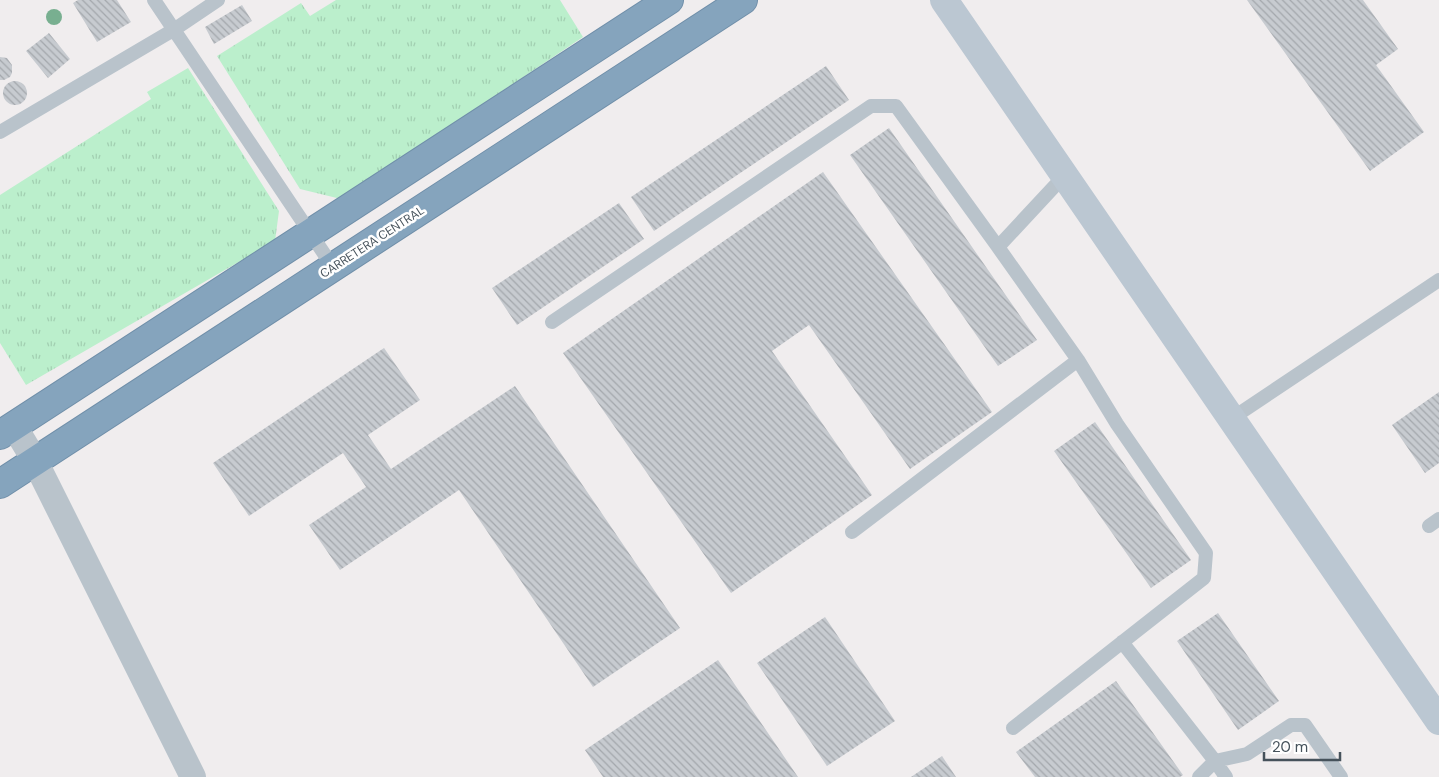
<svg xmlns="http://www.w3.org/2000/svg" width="1439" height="777" font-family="'DM Sans',sans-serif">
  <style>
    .grass { fill: url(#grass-tufts) }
    .building { fill: url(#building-back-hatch) }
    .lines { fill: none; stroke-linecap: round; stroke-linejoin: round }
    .highway-casing { stroke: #708fa9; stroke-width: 30 }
    .lane { stroke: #b9c3cb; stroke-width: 14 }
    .street { stroke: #b9c3cb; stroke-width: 26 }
    .secondary { stroke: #bbc7d2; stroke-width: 28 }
    .highway { stroke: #85a4bd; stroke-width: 28 }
    .tree { fill: #78af90 }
    .labels { text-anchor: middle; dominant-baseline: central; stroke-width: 5; stroke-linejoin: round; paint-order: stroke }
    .street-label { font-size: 12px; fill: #46525b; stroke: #fff }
  </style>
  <defs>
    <pattern id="grass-tufts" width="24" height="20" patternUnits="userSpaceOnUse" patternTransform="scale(1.25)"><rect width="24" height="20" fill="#bbefcc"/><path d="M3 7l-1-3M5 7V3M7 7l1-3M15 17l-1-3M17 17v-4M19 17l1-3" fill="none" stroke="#a2cfb1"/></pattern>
    <pattern id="building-back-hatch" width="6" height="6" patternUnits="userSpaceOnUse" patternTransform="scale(1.25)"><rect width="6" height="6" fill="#c7cbd0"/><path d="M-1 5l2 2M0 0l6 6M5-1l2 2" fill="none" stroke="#a3a7ac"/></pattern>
  </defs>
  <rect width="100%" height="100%" fill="#f0edee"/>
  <path class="grass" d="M336 0H560L583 37 341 199 300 189 217 56 301 3 310 16Z
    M188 68 279 211 275 241 26 385 0 343V195L151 99 147 92Z"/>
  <path class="building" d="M78 0H117L131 22 97 42 73 3Z
    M1247 0H1363L1398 49 1376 65 1424 132 1370 171Z
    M242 5 252 21 214 44 205 27Z
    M49 33 70 59 48 78 26 51Z
    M0 57 7 58 12 65V73L10 77 4 80H0Z
    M826 66 849 100 654 231 631 197Z
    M3 93a12 12 0 1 1 24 0a12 12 0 1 1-24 0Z
    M889 128 1037 340 998 366 850 155Z
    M823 172 992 412 910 469 809 325 772 351 872 495 731 593 563 353Z
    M619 203 644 239 517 325 492 288Z
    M384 348 420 400 368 435 391 469 515 386 680 628 593 687 459 490 340 570 309 525 366 487 343 453 249 516 213 463Z
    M1439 392V463L1425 473 1392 425Z
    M1095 422 1191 560 1151 588 1054 451Z
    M1218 613 1279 701 1238 730 1177 641Z
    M825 617 895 721 827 766 757 663Z
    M718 660 798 777H603L585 750Z
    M1116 681 1183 775 1180 777H1035L1016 752Z
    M942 756 956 777H911Z"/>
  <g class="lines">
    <g class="highway-casing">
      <path id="highway" d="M0 435 669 0
        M0 484 743 0"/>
    </g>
    <path class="lane" d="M154 0 333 267
      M0 132 175 29 218 0
      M998 247 1078 360 1117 424 1206 553 1204 578 1013 728
      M552 322 871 106H896L998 247 1064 176
      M1231 419 1439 280
      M1429 526 1439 519
      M852 532 1078 360
      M1122 642 1215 761 1247 754 1291 725H1305L1341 777
      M1199 777 1215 761 1226 777"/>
    <path class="street" d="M14 426 35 461 193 777"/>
    <path class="secondary" d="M944 0 1439 721"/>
    <use href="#highway" class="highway"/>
  </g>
  <circle class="tree" cx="54" cy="17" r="8"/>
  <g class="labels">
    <g class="street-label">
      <text transform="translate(372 242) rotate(-33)">CARRETERA CENTRAL</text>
    </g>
  </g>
  <path d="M1264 752v8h76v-8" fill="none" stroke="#46525b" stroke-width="2.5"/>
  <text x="1272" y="752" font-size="15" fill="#46525b" stroke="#ffffff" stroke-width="4" paint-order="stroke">20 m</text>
</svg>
